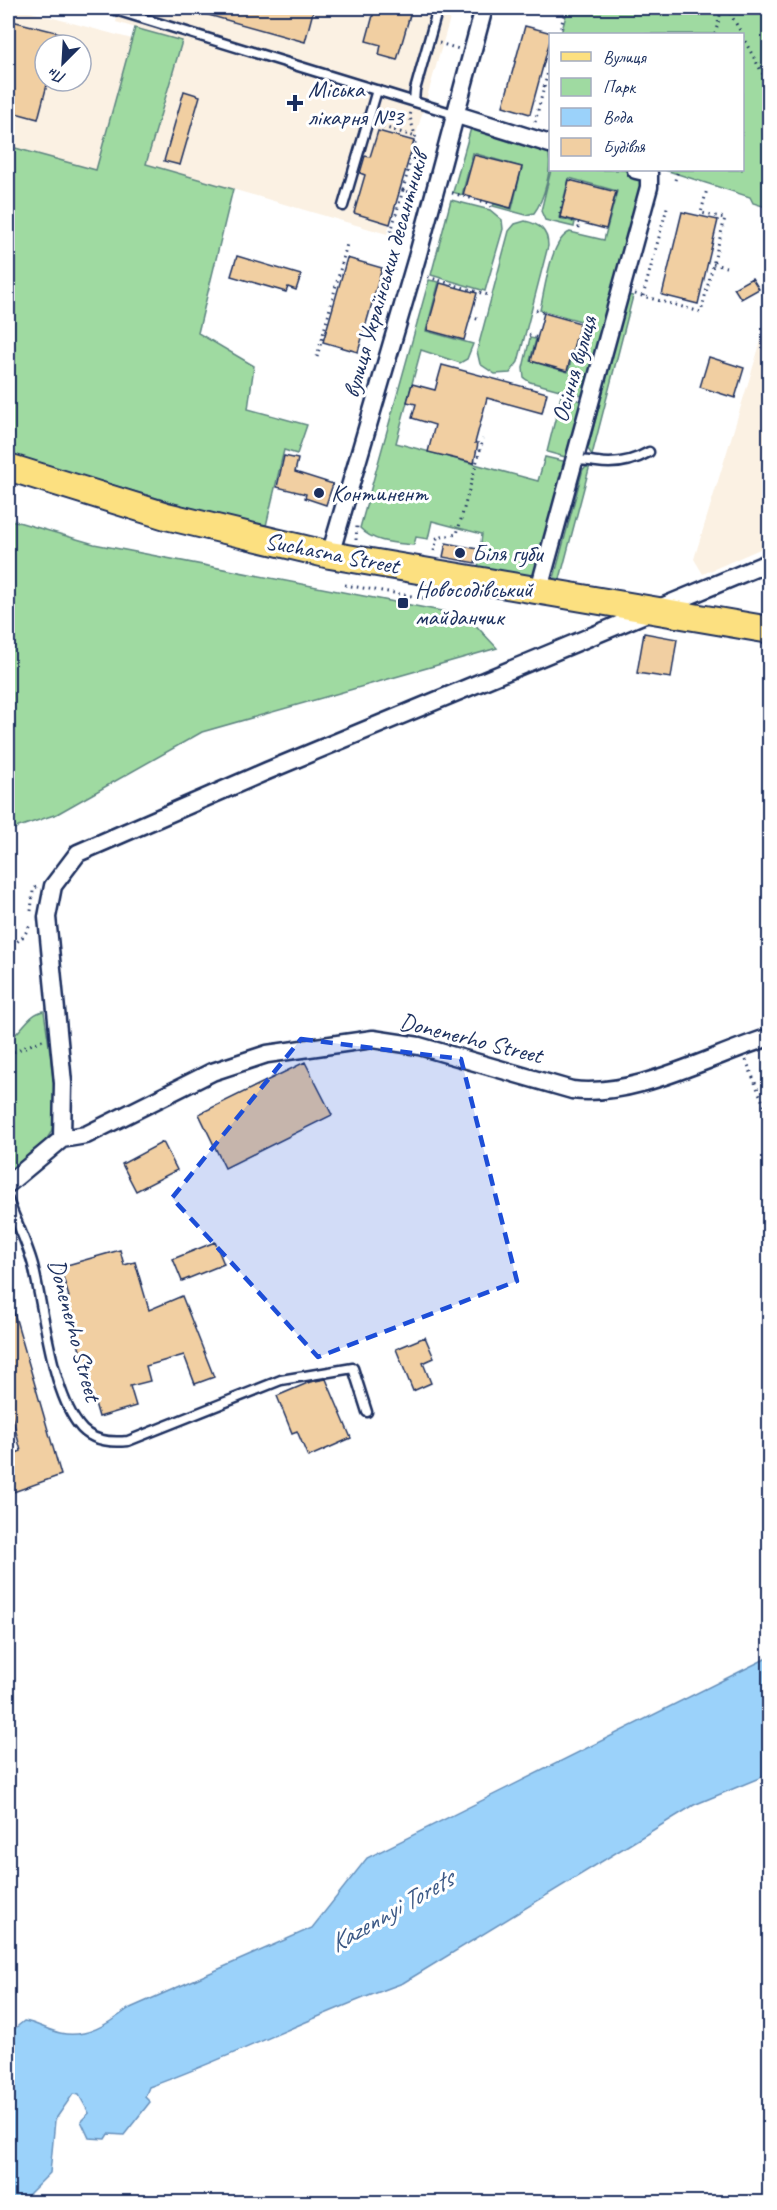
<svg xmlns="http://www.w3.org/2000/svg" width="777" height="2210" font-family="Caveat,sans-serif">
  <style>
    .built { fill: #fbf1e3; fill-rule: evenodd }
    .green { fill: #9fdaa1; stroke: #5d8480; stroke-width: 1.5 }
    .water { fill: #9bd2fa; stroke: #6891bc; stroke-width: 1.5 }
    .building { fill: #f1cfa2; stroke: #1b2f5e; stroke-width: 1.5 }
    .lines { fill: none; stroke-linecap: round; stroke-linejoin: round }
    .lane-casing { stroke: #1b2f5e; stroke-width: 13 }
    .street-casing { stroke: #1b2f5e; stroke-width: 21 }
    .primary-casing { stroke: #1b2f5e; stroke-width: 30 }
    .path { stroke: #1b2f5e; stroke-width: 3; stroke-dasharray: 1.5 4.5; stroke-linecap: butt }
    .lane { stroke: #fff; stroke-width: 8 }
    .street { stroke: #fff; stroke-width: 16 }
    .primary { stroke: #fce080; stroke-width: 26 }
    .marked { fill: #1d4ed8; fill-opacity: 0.2; stroke: #1d4ed8; stroke-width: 4.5; stroke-dasharray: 12 8; stroke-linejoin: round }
    .poi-dot { fill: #1b2f5e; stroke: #fff; stroke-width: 2 }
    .labels { text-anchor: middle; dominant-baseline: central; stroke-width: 6; stroke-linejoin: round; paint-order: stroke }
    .poi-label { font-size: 24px; fill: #1b2f5e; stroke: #fff; text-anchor: start }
    .street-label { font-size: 24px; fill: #1b2f5e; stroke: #fff }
    .water-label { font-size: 26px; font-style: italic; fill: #3b5885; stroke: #fff }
  </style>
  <rect width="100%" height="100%" fill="#fff"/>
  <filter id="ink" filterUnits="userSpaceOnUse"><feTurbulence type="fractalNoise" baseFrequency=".0167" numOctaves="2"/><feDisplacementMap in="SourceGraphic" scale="12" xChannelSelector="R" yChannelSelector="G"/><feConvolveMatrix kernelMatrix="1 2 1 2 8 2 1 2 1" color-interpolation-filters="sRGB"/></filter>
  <g filter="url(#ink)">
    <path class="built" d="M8 8H16L132 39 96 171 8 146ZM45 45H81V81H45Z
      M120 8H453L387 234 146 164 182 42 116 22Z
      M769 315V545L703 574 694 559Z"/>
    <path class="green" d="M568 8H769V208L753 203 750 197 665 170H742V34H561Z
      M135 28 182 41 146 164 233 189 198 333 254 366 248 409 307 425 297 454 284 450 265 530 8 454V146L96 170Z
      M471 128 548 151C553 167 544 200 534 213L526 215 493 206 494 204 512 209 522 167 473 153 462 195 453 192Z
      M551 170H624L639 174 643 184 585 395 582 396 530 382 524 378 523 368 530 338 536 339 530 361 568 372 581 321 540 310C545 290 550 240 570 232L604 240 617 191 569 178 559 218 575 222 574 227 545 220 541 211Z
      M451 200 490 210 502 220 503 229 485 291 431 275Z
      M525 221C539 224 548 230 548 246L518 362 510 373 495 374 480 364 477 351 509 231 515 224Z
      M429 280 439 282 426 331 473 344 467 359 460 363 421 350 396 443 538 481 545 457 567 462 536 575 533 577 478 569 482 534 432 521 428 539 416 537 414 545C395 543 374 543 360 528Z
      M627 295 633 296 592 455 588 449Z
      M561 396 581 401 585 405 569 458 547 452Z
      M590 465 560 579 554 578 583 469Z
      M8 519 94 544 467 616 497 648 202 732 57 814 10 830 8 828Z
      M44 1011C47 1036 62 1114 50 1134 40 1151 22 1163 8 1176V1040C22 1033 27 1014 44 1011Z"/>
    <path class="water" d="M769 1657V1774L694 1805 403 1983C316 2014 235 2056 149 2087L145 2097 150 2102 124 2135 108 2134 105 2139 89 2138 81 2121 89 2113 79 2095 73 2094 55 2120 50 2173 21 2202H8V2034L24 2021C37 2023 47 2030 60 2033 86 2039 108 2024 128 2009L312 1928 367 1858Z"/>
    <path class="building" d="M195 8H314L305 42 194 11Z
      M375 8H412L397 60 379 55 381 45 366 41Z
      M8 20 60 33 57 45H45V81H48L38 119 8 111V76L12 59 8 58Z
      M525 26 552 33 530 114 503 106Z
      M184 91 200 96 180 165 164 161Z
      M378 131 414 141 390 224 354 213 365 175 360 173 365 156 370 157Z
      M474 155 522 167 511 208 463 195Z
      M569 180 616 192 606 229 560 217Z
      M682 212 718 220 698 304 662 295Z
      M237 256 301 275 296 290 288 287 286 292 231 276Z
      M347 258 382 268 358 352 323 342Z
      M752 278 759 289 741 299 734 288Z
      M440 283 477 293 464 340 427 330Z
      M544 313 580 323 567 371 531 361Z
      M709 357 744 368 735 398 700 387Z
      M442 365 547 393 542 413 487 398 475 443H478L474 463 428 452 435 425 412 418 416 404 407 402 412 384 435 390Z
      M284 456 298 459 295 472 333 484 326 505 305 498 306 494 277 487Z
      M446 543 478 549 475 563 443 557Z
      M644 633 677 639 671 678 637 673Z
      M305 1062 332 1115 225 1168 199 1114Z
      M163 1142 177 1170 136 1191 122 1164Z
      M215 1242 224 1264 182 1281 173 1259Z
      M120 1250 124 1265 135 1262 149 1310 182 1296 214 1377 195 1384 184 1355 146 1366 150 1381 130 1386 136 1406 99 1417 65 1298 69 1297 60 1267Z
      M8 1302H11L61 1475 8 1494V1456L21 1451 8 1401Z
      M425 1337 434 1358 423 1363 431 1383 413 1391 396 1349Z
      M326 1379 351 1438 308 1457 297 1431 292 1433 277 1396 310 1382Z"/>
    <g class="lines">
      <g class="lane-casing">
        <path id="lane" d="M109 8 454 114
          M414 101 415 90 438 8
          M343 206 377 90
          M573 462C583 459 588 461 597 462 615 465 633 461 649 452
          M8 1200C16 1221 27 1243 33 1265 44 1310 51 1388 78 1424 90 1441 109 1443 128 1441L281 1380 353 1368 367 1412"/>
      </g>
      <g class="street-casing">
        <path id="street" d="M454 114 550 144
          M330 555 418 254 484 8
          M539 589 649 187V173L636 170
          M62 1139 86 1135 212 1072 267 1054 373 1039 419 1046 572 1090C635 1098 709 1056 770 1037
          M8 1184 62 1139 63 1083 47 917 53 886 78 853 267 771 770 562"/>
      </g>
      <g class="primary-casing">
        <path id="primary" d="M8 467 166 516 330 555 770 630"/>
      </g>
      <path class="path" d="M727 8 742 34
        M559 34 566 8
        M715 34 722 8
        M742 36 770 87
        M439 43 459 49
        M535 122 550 64
        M377 125 416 137
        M675 180 678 170
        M403 190 416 139 410 117 411 111
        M452 193 489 203 491 207
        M563 201 559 217 580 223 578 231
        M391 232 403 190 418 195
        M713 264 726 267
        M428 277 488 295
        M635 294 701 312 725 218 701 213 707 189
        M643 296 668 204
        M536 310 544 313
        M470 317 481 320
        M529 335 538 338
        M317 357 347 244
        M356 540 357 526
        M434 551 437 538 457 534 483 439
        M345 585 430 599
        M31 911 33 891 37 886
        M8 949 24 936 31 923
        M8 1054 45 1039
        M746 1060 770 1120"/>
      <use href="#lane" class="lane"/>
      <use href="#street" class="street"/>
      <use href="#primary" class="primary"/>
    </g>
  </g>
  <path class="marked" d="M301 1039 461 1059 517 1281 318 1357 172 1198Z"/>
  <g class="poi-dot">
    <path d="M292 94h6v6h6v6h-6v6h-6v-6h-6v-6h6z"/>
    <circle cx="319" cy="493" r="6"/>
    <circle cx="460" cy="553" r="6"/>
    <rect x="397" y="597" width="12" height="12" rx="3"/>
  </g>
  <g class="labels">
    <g class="poi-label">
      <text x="308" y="89">Міська<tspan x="308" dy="28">лікарня №3</tspan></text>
      <text x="331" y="493">Континент</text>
      <text x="472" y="553">Біля губи</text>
      <text x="415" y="589">Новосодівський<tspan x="415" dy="28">майданчик</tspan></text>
    </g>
    <g class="street-label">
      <text transform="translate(385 275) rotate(-74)">вулиця Українських десантників</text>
      <text transform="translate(574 369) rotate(-74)">Осіння вулиця</text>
      <text transform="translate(332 553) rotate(11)">Suchasna Street</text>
      <text transform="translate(471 1038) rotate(14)">Donenerho Street</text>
      <text transform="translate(75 1330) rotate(75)">Donenerho Street</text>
    </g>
    <g class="water-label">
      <text transform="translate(391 1911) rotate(-30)">Kazennyi Torets</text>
    </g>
  </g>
  <rect width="777" height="2210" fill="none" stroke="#fff" stroke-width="30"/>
  <rect x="15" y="15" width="747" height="2180" fill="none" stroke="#1b2f5e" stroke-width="2" filter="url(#ink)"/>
  <rect x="549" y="33" width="195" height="138" fill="#ffffff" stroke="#a4acbf" stroke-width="1.5"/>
  <rect x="561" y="52" width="30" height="9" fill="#fce080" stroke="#a4acbf" stroke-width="1.5"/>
  <text x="603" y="63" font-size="18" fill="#1b2f5e">Вулиця</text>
  <rect x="561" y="78" width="30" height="18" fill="#9fdaa1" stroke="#a4acbf" stroke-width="1.5"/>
  <text x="603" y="93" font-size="18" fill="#1b2f5e">Парк</text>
  <rect x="561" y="108" width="30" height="18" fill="#9bd2fa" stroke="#a4acbf" stroke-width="1.5"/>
  <text x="603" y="123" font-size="18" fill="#1b2f5e">Вода</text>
  <rect x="561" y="138" width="30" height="18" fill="#f1cfa2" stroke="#a4acbf" stroke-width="1.5"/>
  <text x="603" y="153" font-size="18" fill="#1b2f5e">Будівля</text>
  <g transform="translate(63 63) rotate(204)"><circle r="28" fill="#ffffff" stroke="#a4acbf" stroke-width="1.5"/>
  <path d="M0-4.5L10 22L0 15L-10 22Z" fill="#1b2f5e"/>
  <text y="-9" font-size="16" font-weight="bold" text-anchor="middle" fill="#1b2f5e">Пн</text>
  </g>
</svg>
